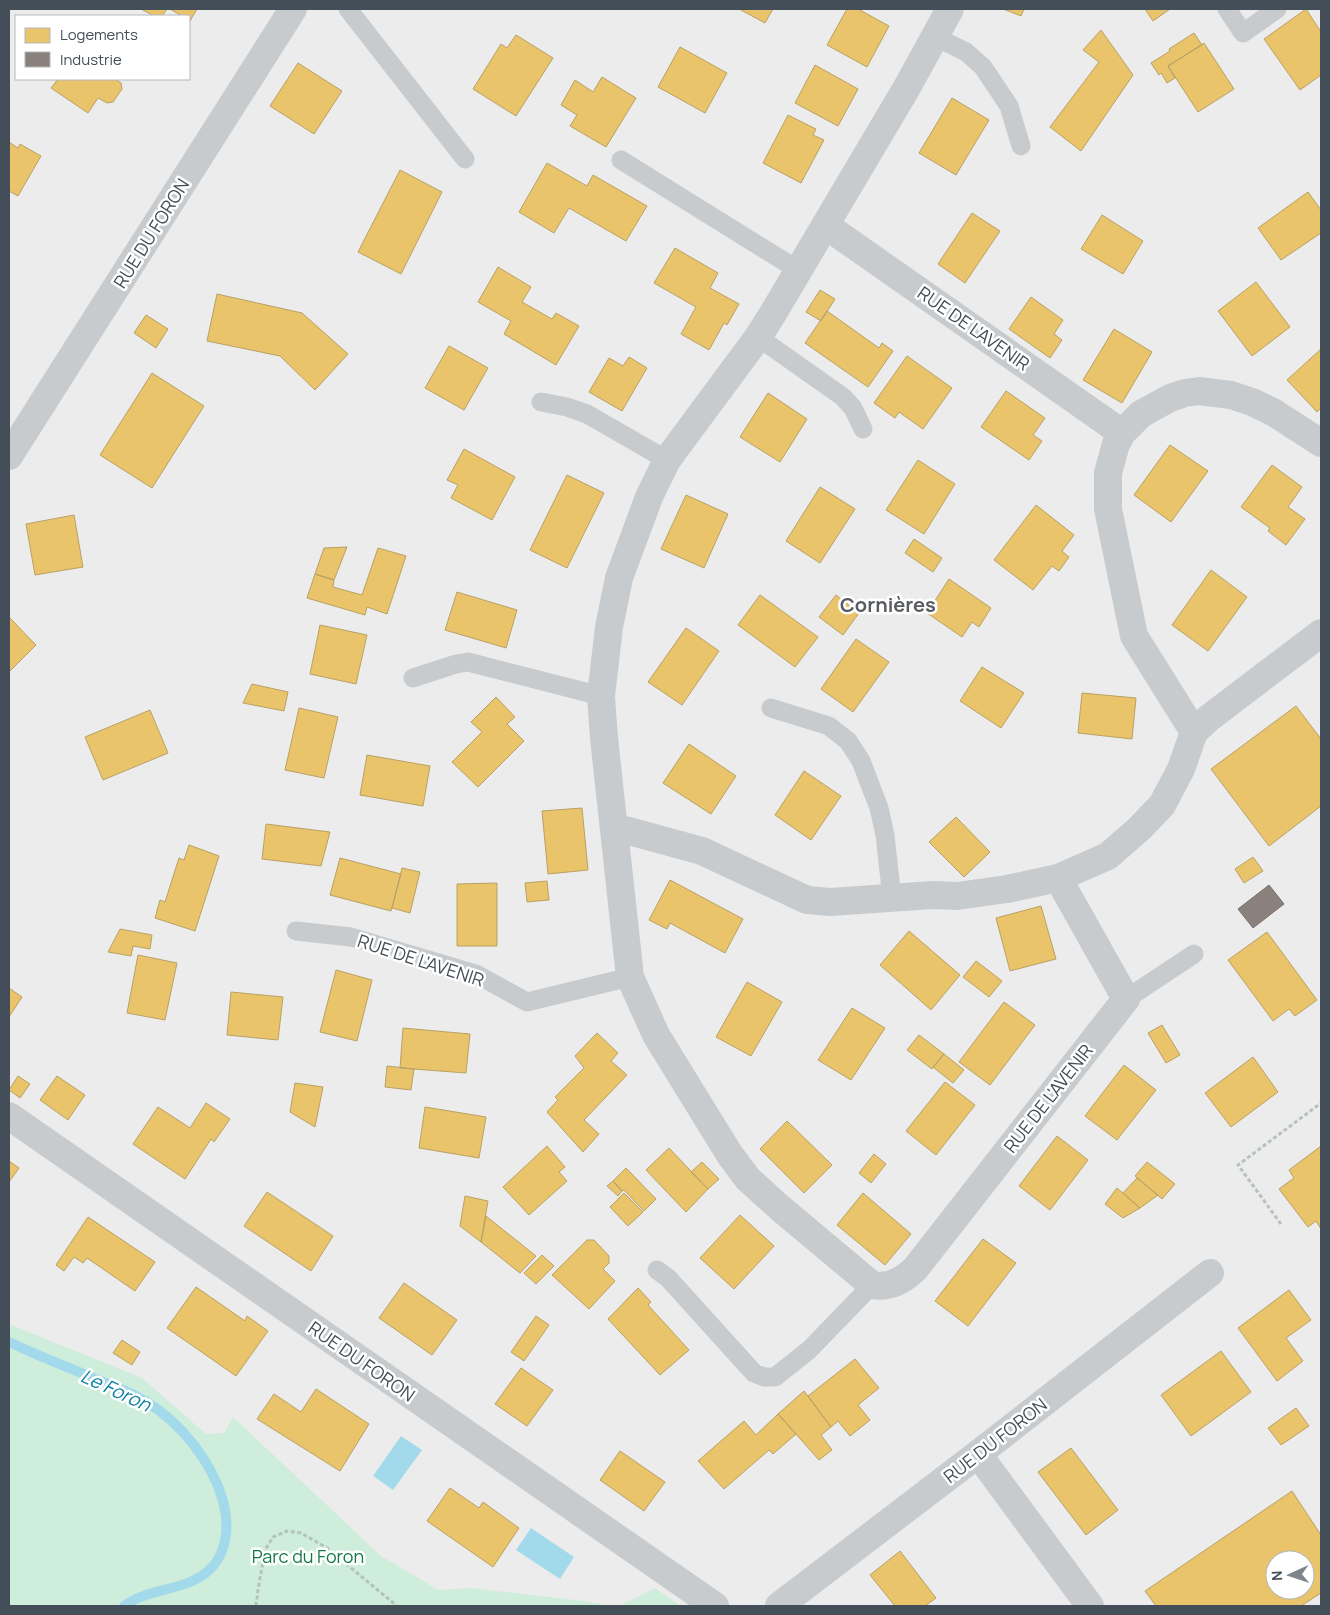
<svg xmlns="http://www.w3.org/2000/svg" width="1330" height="1615" font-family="Manrope,sans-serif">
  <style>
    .green { fill: #cfeddb }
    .water { fill: #a3daeb }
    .homes { fill: #e9c46a; stroke: #b8a165; fill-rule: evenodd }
    .industry { fill: #8a817c; stroke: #757271 }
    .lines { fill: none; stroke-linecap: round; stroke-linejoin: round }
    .stream { stroke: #a3daeb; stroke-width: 10 }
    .path { stroke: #b5c2be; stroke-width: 3; stroke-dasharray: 4 2.5; stroke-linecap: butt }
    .lane { stroke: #c8cbcd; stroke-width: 19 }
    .street { stroke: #c8cbcd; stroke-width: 28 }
    .labels { text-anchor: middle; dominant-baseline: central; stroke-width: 5; stroke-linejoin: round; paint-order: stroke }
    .street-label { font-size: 18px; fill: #444e58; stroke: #fff }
    .park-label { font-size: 18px; fill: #157849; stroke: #fff }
    .water-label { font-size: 19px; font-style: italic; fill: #0b80a4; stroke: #fff }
    .quarter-label { font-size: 20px; font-weight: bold; fill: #585b60; stroke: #fff }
  </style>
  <rect width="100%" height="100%" fill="#edecec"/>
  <path class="green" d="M9 1324 142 1378 206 1434 224 1433 233 1417 380 1555 438 1590 471 1588 584 1601 611 1606H9Z
    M655 1588 681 1606H620Z"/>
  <path class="water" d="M401 1436 422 1450 393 1490 373 1476Z
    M531 1528 574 1557 560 1579 516 1550Z"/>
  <path class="homes" d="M141 9H167L162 16H154Z
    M170 9H197L190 21 189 16H182Z
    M739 9H773L765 23Z
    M847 9H858L889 26 867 67 827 45Z
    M1003 9H1024L1021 16Z
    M1145 9H1170L1153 21Z
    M1306 9 1321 32V75L1300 90 1264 39Z
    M1101 30 1133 75 1081 151 1050 127 1099 62 1083 50Z
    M1194 33 1202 45 1168 66 1175 78 1167 83 1161 73 1159 75 1151 63 1170 51 1169 49Z
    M516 35 553 58 516 116 473 89 501 44 507 48Z
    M1204 43 1234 89 1198 112 1168 66Z
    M680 47 727 73 705 113 658 87Z
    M298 63 342 91 314 134 270 106Z
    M815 65 858 89 838 126 795 103Z
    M602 77 636 98 606 147 570 126 577 115 561 105 575 80 593 92Z
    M58 79H115L121 83 122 89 113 102 107 103 98 98 88 113 51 88Z
    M952 98 989 120 956 175 919 153Z
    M788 115 816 129 813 135 824 140 801 183 763 163Z
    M9 142 18 148 20 144 41 156 18 196 9 191Z
    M547 163 587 186 593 175 647 206 626 241 569 208 554 233 519 212Z
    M400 170 442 192 401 274 358 252Z
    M1308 192 1321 210V233L1281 260 1258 228Z
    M972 213 1000 231 965 283 938 264Z
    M1102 215 1143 241 1123 274 1081 249Z
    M675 248 718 273 710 288 739 304 727 325 724 323 709 350 681 334 696 307 654 283Z
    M498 267 531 287 522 302 552 319 556 313 579 326 556 365 504 334 511 321 478 302Z
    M1256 282 1290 327 1252 356 1218 311Z
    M820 290 835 299 821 321 806 312Z
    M217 294 302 313 348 354 315 390 280 356 207 341Z
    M1031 297 1063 320 1054 334 1062 340 1050 358 1009 329Z
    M827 311 879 348 882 343 893 351 868 387 805 343Z
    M146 315 168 329 156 348 134 333Z
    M1114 329 1152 352 1122 403 1083 380Z
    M449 346 488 368 464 410 425 388Z
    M1321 349V408L1317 412 1287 380Z
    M907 356 952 388 923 429 899 412 895 418 874 403Z
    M629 357 647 368 622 411 589 392 609 358 623 366Z
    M152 373 204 406 152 488 100 455Z
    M1006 391 1045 418 1033 435 1042 441 1029 460 981 427Z
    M768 393 807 419 780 462 740 437Z
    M1170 445 1208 471 1171 522 1134 495Z
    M464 449 515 477 492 520 451 498 458 485 447 480Z
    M918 460 955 484 924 534 886 510Z
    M1272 465 1302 487 1288 507 1305 519 1286 545 1268 531 1270 528 1241 507Z
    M567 475 604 493 567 568 530 550Z
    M820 487 855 509 820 563 786 541Z
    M686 495 728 514 704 568 661 549Z
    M1036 505 1074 535 1062 551 1069 557 1059 571 1052 566 1033 590 994 560Z
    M74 515 83 567 35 575 26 524Z
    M914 539 942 558 933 572 905 553Z
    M347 547 334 580 315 574 324 548Z
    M378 548 406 556 387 614 367 607 365 615 307 598 315 574 334 580 333 587 362 595Z
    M1211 570 1247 597 1208 651 1172 625Z
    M949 579 991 608 979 627 972 622 962 637 927 613Z
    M457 592 517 610 506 648 445 630Z
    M760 595 818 637 795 667 738 625Z
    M836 595 859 613 843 635 819 617Z
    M9 617 36 645 9 672Z
    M320 625 367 635 356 684 310 674Z
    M686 628 719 651 682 705 648 682Z
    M856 639 889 662 853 712 821 689Z
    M982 667 1024 693 1001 728 960 701Z
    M252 684 288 692 284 711 243 703Z
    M1082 693 1136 698 1132 739 1078 733Z
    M496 697 515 717 507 724 524 741 478 787 452 762 482 732 471 722Z
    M1296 706 1321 739V806L1269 846 1211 769Z
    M299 708 338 717 324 778 285 770Z
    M150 710 168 753 103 780 85 737Z
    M689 744 736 776 711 814 663 783Z
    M367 755 430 766 423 806 360 795Z
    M804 771 841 796 811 840 775 815Z
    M582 808 588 870 548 874 542 811Z
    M956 817 990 852 964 877 929 842Z
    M266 824 330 832 321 866 262 859Z
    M189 845 219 856 195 931 155 918 160 900 165 902 179 858 184 860Z
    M1253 857 1263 871 1244 883 1235 869Z
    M340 858 401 874 391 911 330 895Z
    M402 868 420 872 410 913 392 908Z
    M670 880 743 919 725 953 670 923 667 929 649 920Z
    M547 881 549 900 527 902 525 883Z
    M497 883V946H457V884Z
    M1041 906 1056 959 1010 971 996 918Z
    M120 929 152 935 150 949 133 946 131 956 108 952Z
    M909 931 960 975 931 1010 880 965Z
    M1267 932 1317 1000 1295 1016 1289 1009 1273 1021 1228 960Z
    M138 955 177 963 165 1020 127 1013Z
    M976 961 1002 981 989 997 963 977Z
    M336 970 372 980 357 1041 320 1032Z
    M747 982 782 1002 751 1056 716 1037Z
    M9 988 22 997 9 1017Z
    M231 992 283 997 278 1040 227 1035Z
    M1004 1002 1035 1025 990 1085 959 1062Z
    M852 1008 885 1028 851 1080 818 1060Z
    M1162 1025 1180 1055 1166 1063 1148 1033Z
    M403 1028 470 1034 466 1073 400 1068Z
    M597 1033 618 1053 611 1061 627 1075 584 1120 599 1134 583 1152 547 1112 558 1100 555 1097 584 1068 575 1056Z
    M919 1035 944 1054 932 1069 907 1050Z
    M944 1054 964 1070 953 1083 933 1067Z
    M1253 1057 1278 1092 1231 1127 1205 1093Z
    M1124 1065 1156 1090 1117 1140 1085 1116Z
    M387 1066 414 1069 411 1090 385 1087Z
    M18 1076 30 1084 20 1098 9 1090Z
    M57 1076 85 1095 68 1120 40 1100Z
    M945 1082 975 1105 936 1155 906 1131Z
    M295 1083 323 1087 315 1127 290 1112Z
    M206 1103 230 1119 214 1142 211 1139 185 1179 133 1144 158 1107 190 1128Z
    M425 1107 486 1117 479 1158 419 1148Z
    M787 1121 832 1165 804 1193 760 1149Z
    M1057 1136 1088 1160 1050 1210 1019 1186Z
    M547 1146 565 1167 559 1172 567 1181 529 1215 503 1187Z
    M1321 1146V1229L1316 1221 1308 1227 1279 1189 1294 1178 1289 1170Z
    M669 1148 708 1189 686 1212 646 1170Z
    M874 1154 886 1164 871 1183 859 1173Z
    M9 1161 19 1168 9 1182Z
    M702 1162 719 1179 708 1189 691 1172Z
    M1147 1162 1175 1184 1162 1199 1135 1176Z
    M626 1168 656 1199 644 1211 624 1190 622 1191 613 1181Z
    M1137 1178 1158 1195 1140 1208 1123 1193Z
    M613 1181 622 1191 618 1196 607 1186Z
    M1117 1188 1140 1208 1123 1218 1105 1204Z
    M267 1192 333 1236 311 1271 244 1226Z
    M624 1193 643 1212 628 1226 610 1207Z
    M863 1193 911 1234 885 1265 837 1225Z
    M465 1196 488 1201 481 1242 460 1226Z
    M740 1215 774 1246 734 1289 700 1258Z
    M486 1216 536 1256 520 1273 481 1242Z
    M88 1217 155 1262 135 1291 87 1258 83 1263 74 1257 64 1271 56 1265Z
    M983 1239 1016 1263 968 1326 935 1301Z
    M587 1240H594L609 1256V1263L603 1269 615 1281 589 1309 552 1275Z
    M542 1255 554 1266 536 1284 524 1273Z
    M404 1283 457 1320 432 1355 379 1318Z
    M196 1287 245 1321 247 1316 268 1331 236 1376 167 1328Z
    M638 1288 651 1302 648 1305 689 1350 660 1375 608 1319Z
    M1289 1290 1311 1320 1286 1338 1303 1361 1277 1381 1238 1328Z
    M536 1316 549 1325 524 1361 511 1352Z
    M122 1340 140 1352 132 1365 113 1353Z
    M1221 1351 1251 1392 1191 1436 1161 1395Z
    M855 1359 879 1388 858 1405 870 1420 850 1436 838 1421 831 1427 808 1396Z
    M521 1368 553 1390 527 1426 495 1404Z
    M316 1389 369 1424 340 1471 257 1419 274 1394 301 1412Z
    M804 1391 831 1427 821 1435 832 1450 819 1460 778 1414Z
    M1296 1408 1309 1426 1281 1445 1268 1428Z
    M778 1414 796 1434 773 1454 769 1450 724 1489 698 1461 744 1421 756 1435Z
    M1071 1448 1118 1510 1086 1535 1038 1472Z
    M620 1451 665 1482 644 1511 600 1480Z
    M450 1488 479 1508 483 1502 519 1528 493 1567 427 1521Z
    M1292 1491 1321 1535V1593L1301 1606H1156L1145 1591ZM1275 1560H1305V1590H1275Z
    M900 1551 936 1598 925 1606H895L870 1575Z"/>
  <path class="industry" d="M1269 885 1284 904 1253 928 1238 909Z"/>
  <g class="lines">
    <path class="stream" d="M9 1342C36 1355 65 1366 93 1378 111 1385 129 1391 145 1401 180 1422 212 1461 223 1501 229 1522 228 1549 213 1566 191 1592 151 1586 124 1606"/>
    <path class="path" d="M1281 1224 1238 1165 1321 1103
      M256 1606 258 1590 265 1550 273 1537 287 1531 301 1533 327 1548 397 1606"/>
    <path class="lane" d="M348 9 465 159
      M1227 9 1243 33 1277 9
      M936 37 966 52 983 67 1009 106 1021 146
      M621 160 798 270
      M758 337 843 397 853 408 863 429
      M541 402 567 407 587 414 667 460
      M413 678 456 664 468 662 601 696
      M771 708 829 726 848 741 861 761 879 808 885 835 892 898
      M296 931 351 937 476 974 527 1002 630 977
      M1126 999 1194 954
      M657 1270 668 1278 754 1373 764 1377H775L809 1350 872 1285"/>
    <path class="street" d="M825 225 1122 433
      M9 456 293 9
      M1194 732 1134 636 1108 509V473L1116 444 1122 433 1141 414 1170 398 1185 393 1199 391 1231 395 1252 402 1273 412 1321 443
      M614 827 702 851 807 900 830 902 933 895 957 896 1007 889 1058 878 1126 999 915 1269C902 1281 890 1288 872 1285L780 1208 748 1179 730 1155 656 1035 630 977 604 738 601 696 609 627 619 578 649 497 667 460 758 337 772 315 906 89 950 9
      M1058 878 1108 856 1139 829 1162 805 1181 769 1194 732 1209 718 1321 633
      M9 1116 715 1606
      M978 1454 1090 1606
      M779 1606 978 1454 1210 1273"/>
  </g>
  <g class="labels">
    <g class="street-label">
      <text transform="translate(151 233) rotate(-58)">RUE DU FORON</text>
      <text transform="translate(974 328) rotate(35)">RUE DE L'AVENIR</text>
      <text transform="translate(421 960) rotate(18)">RUE DE L'AVENIR</text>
      <text transform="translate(1048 1098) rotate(-52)">RUE DE L'AVENIR</text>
      <text transform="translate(362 1361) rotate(35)">RUE DU FORON</text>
      <text transform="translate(995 1440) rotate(-38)">RUE DU FORON</text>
    </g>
    <g class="park-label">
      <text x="308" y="1556">Parc du Foron</text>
    </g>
    <g class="water-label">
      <text transform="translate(116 1390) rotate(25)">Le Foron</text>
    </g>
    <g class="quarter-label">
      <text x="888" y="604">Cornières</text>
    </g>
  </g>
  <rect width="1330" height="1615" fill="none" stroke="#444e58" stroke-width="20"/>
  <rect x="15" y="15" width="175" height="65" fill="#ffffff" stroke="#b4b8bc"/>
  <rect x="25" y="28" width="25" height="15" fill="#e9c46a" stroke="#b4b8bc"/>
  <text x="60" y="40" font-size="15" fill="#444e58">Logements</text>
  <rect x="25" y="52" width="25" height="15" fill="#8a817c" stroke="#b4b8bc"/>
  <text x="60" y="65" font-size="15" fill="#444e58">Industrie</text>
  <g transform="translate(1290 1575) rotate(267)"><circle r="24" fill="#ffffff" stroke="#b4b8bc"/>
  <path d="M0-4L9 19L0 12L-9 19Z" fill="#7f858c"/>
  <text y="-8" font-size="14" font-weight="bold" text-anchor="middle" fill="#444e58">N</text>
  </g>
</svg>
